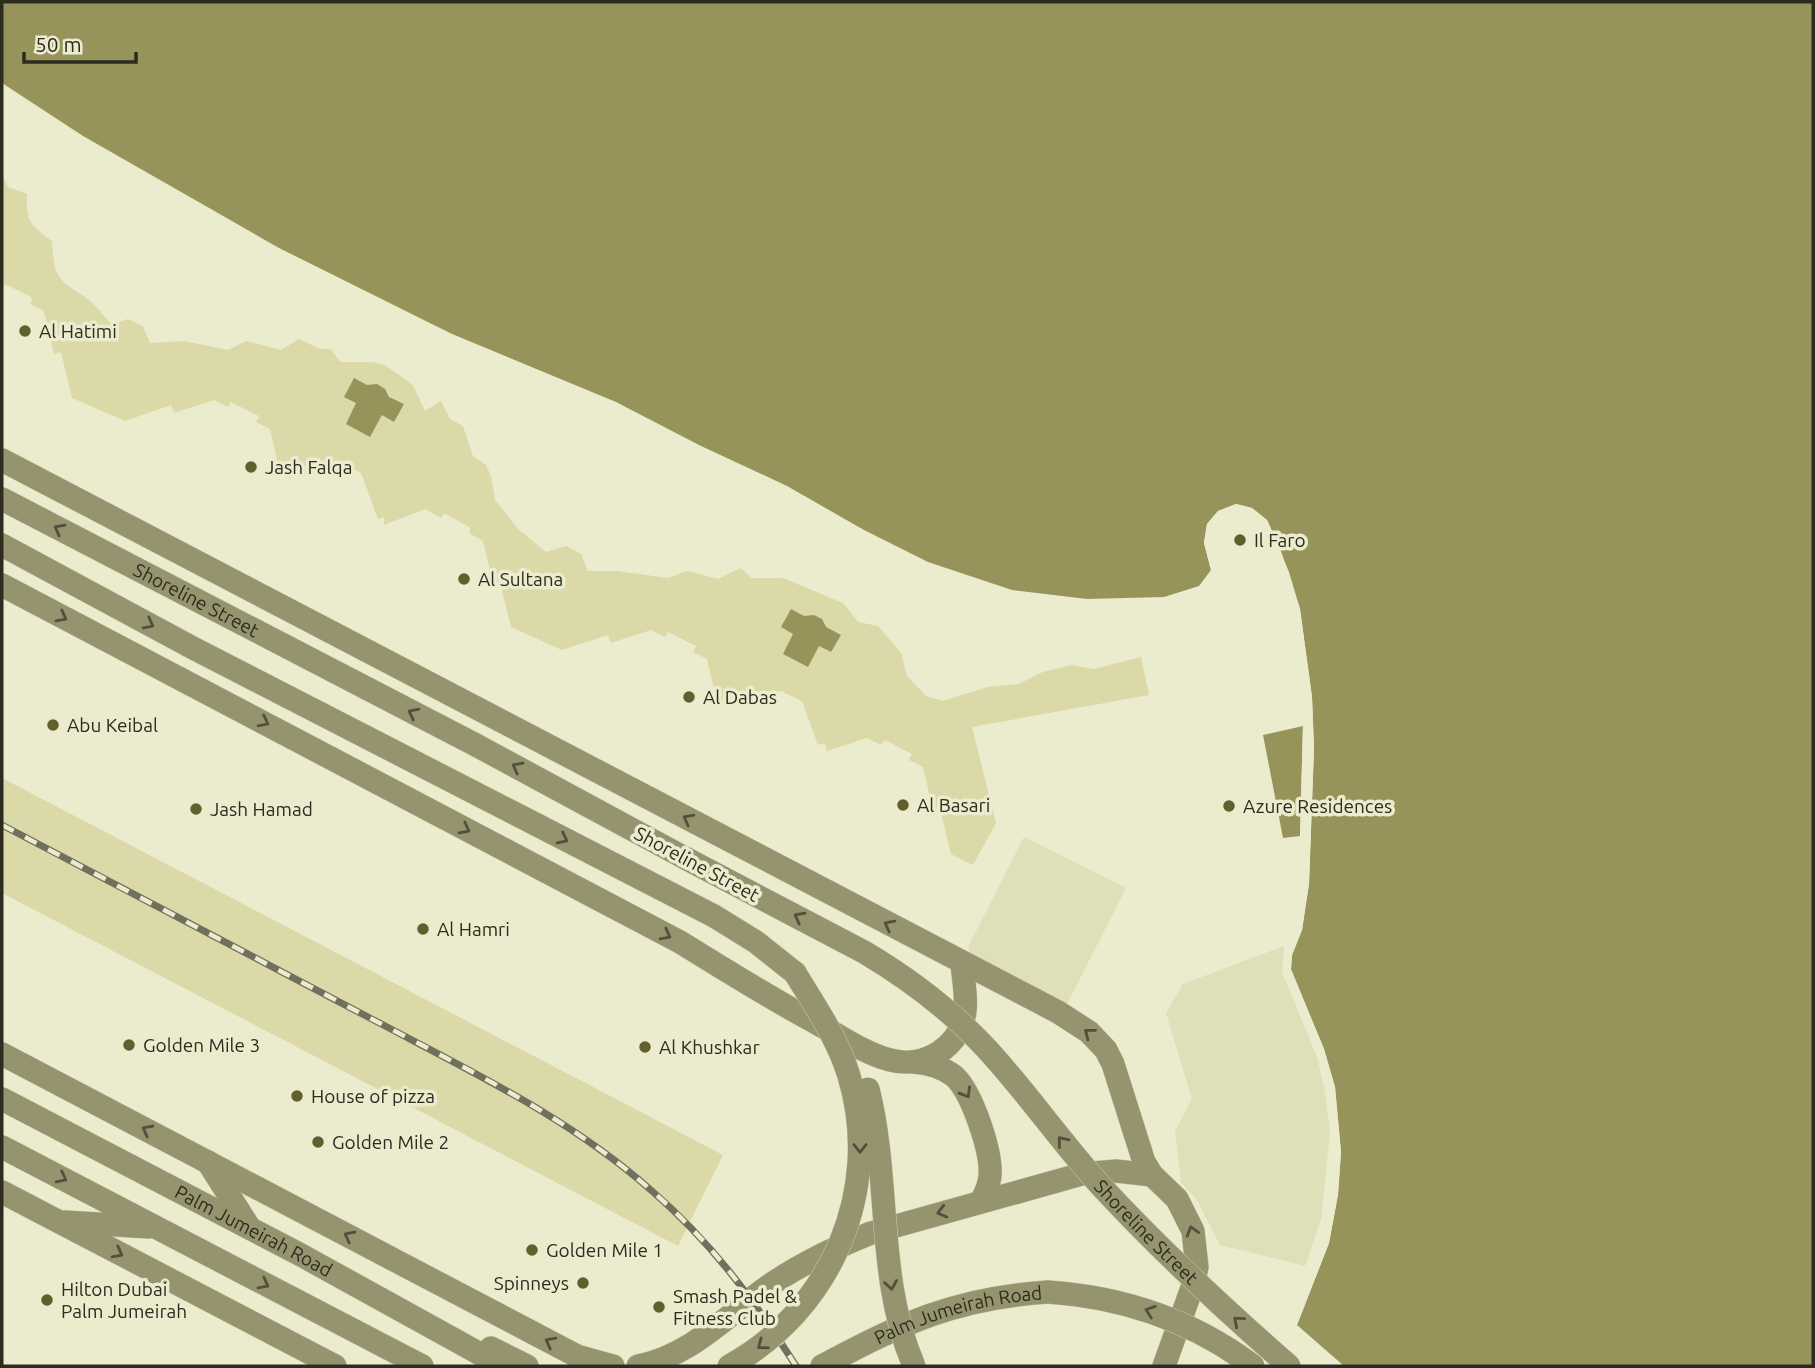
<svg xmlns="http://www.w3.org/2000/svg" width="1815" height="1368" font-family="Ubuntu,sans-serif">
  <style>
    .built { fill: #dfdfba }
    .green { fill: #dad9a7 }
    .water { fill: #97945b }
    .pier { fill: #ebebce }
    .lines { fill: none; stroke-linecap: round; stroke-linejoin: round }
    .secondary-casing { stroke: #c9c9af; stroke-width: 24 }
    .secondary { stroke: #95946e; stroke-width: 23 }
    .rail-casing { stroke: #70705e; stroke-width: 7 }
    .rail { stroke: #ebebce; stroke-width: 4.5; stroke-dasharray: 13; stroke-linecap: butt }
    .secondary-bridge-casing { stroke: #c9c9af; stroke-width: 24; stroke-linecap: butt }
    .secondary-bridge { stroke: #95946e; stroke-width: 23 }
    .oneway { stroke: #51503c }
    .poi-dot { fill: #615f2c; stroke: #ebebce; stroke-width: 2.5 }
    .labels { text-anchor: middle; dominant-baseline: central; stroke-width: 7; stroke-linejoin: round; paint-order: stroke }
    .poi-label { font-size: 19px; fill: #2c2c21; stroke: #ebebce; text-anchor: start }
    .street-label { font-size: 19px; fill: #2c2c21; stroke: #ebebce }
  </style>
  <rect width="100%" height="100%" fill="#ebebce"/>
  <path class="built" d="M1024 837 1126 888 1065 1008 974 962 968 947Z
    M1284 946 1282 972 1317 1057 1325 1092 1330 1132 1321 1220 1305 1266 1220 1245 1197 1200 1181 1182 1175 1131 1192 1099 1166 1013 1183 984Z"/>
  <path class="green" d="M2 176 8 187 27 194C26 222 30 225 52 241 54 275 56 279 84 296 94 303 104 316 112 325L128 319 143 326 150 343 184 341 228 350 246 341 281 350 299 339 320 349H331L340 362H372L385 365 413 385 425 411 441 401 450 419 463 426 473 456 486 465 491 476 495 500 518 529 546 552 566 546 581 554 588 571H617L668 578 687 571 718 579 741 568 751 578H783L843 603 858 622 878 626 901 653 907 676 926 696 943 701 987 687 1019 684 1043 672 1071 665 1094 669 1141 657 1149 695 972 727 996 823 973 865 951 854 940 809 933 810 923 767 909 760 912 754 885 740 881 745 867 738 827 751 825 743 818 745 802 701 781 691 726 708 724 700 717 702 707 659 693 652 696 646 668 632 665 637 651 630 611 643 608 635 562 650 511 627 500 582 493 583 483 541 469 533 471 528 444 513 441 518 425 509 384 525V517L378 519 361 473 341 462 289 478 287 470 280 472 270 429 256 422 259 416 231 402 228 407 214 400 174 413 171 405 125 421 72 398 61 352 54 354 44 311 30 304 33 298 5 284 2 288Z
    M2 778 723 1155 678 1246 2 893Z"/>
  <path class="water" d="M2 2H1813V1366H1281L1329 1243 1338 1195 1341 1152 1335 1087 1324 1049 1291 970 1292 955 1302 930 1309 884 1314 748 1312 697 1300 609 1289 572 1267 520 1252 508 1236 504 1218 511 1207 524 1204 543 1211 570 1199 586 1164 597 1087 599 1012 590 928 562 864 530 787 486 701 446 616 402 452 334 279 248 83 136 2 83Z
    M354 378 367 385 377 384 385 389 389 397 404 404 394 422 382 415 370 437 346 424 356 403 344 397Z
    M791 609 804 616 814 615 822 619 826 627 841 635 831 652 819 646 808 667 783 654 793 634 781 627Z
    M1303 726 1300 836 1283 838 1263 735Z"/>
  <path class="pier" d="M1236 504 1252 508 1267 520 1280 548 1300 609 1312 697 1314 748 1309 884 1302 930 1292 955 1291 969 1324 1049 1335 1087 1341 1152 1338 1194 1329 1243 1297 1325 1344 1366H1277L1325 1242 1335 1194 1338 1152 1331 1087 1321 1051 1287 970 1288 954 1299 929 1306 884 1311 748 1308 697 1297 609 1286 573 1264 522 1251 511 1236 508 1220 514 1210 526 1208 543 1213 572 1211 570 1204 543 1207 524 1218 511Z
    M1303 723 1307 726 1303 836 1300 839Z"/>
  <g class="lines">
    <g class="secondary-casing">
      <g id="secondary">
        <path d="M2 460 1058 1012 1089 1032 1106 1050 1113 1064 1144 1162 1152 1175 1177 1199 1193 1231 1197 1267 1193 1285 1164 1366"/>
        <path id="s1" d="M2 499 474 744 685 858"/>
        <path d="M2 545 193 648 714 916 756 942 795 973"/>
        <path d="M2 585 680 942C724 969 768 997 813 1021 837 1034 863 1053 890 1060 924 1069 961 1047 965 1011 967 996 963 979 962 963"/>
        <path d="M2 1054 577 1356 613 1366"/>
        <path d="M913 1062C928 1063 942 1067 954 1076 972 1092 992 1152 990 1176 989 1185 986 1193 981 1201"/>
        <path id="s2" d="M2 1099 301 1255 502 1366"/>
        <path d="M2 1147 422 1366"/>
        <path d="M208 1162 249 1227"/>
        <path d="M2 1192 335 1366"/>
        <path d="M65 1222 149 1227"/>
        <path d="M491 1348 527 1366"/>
        <path d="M638 1366C691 1356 727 1315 770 1285 801 1264 836 1247 871 1233L1082 1174 1116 1171 1152 1175"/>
        <path id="s3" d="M822 1366C903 1323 955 1298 1048 1292"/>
      </g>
    </g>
    <use href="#secondary" class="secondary"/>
    <g class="rail-casing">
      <path id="rail" d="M2 825C124 889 246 953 368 1017 466 1069 569 1117 652 1191 712 1243 754 1300 796 1366"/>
    </g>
    <use href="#rail" class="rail"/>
    <g class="secondary-bridge-casing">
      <g id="secondary-bridge">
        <path id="s4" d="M685 858 864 952C908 978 949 1009 985 1047 1026 1091 1060 1141 1101 1186 1160 1250 1224 1309 1289 1366"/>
        <path d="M868 1089C891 1180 876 1278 914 1366"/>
        <path d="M1048 1292C1123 1297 1193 1321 1253 1366"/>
        <path d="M729 1366C832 1310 883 1189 849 1076 838 1039 815 1006 795 973"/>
      </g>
    </g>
    <use href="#secondary-bridge" class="secondary-bridge"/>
  </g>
  <defs><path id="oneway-chevron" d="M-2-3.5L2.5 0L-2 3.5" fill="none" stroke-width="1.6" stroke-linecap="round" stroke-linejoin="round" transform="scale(1.75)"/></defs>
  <g class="oneway">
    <use href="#oneway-chevron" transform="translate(59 529) rotate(-152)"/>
    <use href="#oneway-chevron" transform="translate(62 617) rotate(28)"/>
    <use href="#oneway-chevron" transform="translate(149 624) rotate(28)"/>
    <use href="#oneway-chevron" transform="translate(413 713) rotate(-153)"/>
    <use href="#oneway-chevron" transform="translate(264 722) rotate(27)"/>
    <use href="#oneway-chevron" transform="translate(517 767) rotate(-152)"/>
    <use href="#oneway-chevron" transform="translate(688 819) rotate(-152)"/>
    <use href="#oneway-chevron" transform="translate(465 829) rotate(28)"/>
    <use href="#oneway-chevron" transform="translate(563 839) rotate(27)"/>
    <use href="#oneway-chevron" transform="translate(799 917) rotate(-152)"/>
    <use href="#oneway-chevron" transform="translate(889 925) rotate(-152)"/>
    <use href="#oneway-chevron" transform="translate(666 935) rotate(28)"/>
    <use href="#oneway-chevron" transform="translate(1089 1033) rotate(-142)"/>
    <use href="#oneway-chevron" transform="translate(966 1093) rotate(59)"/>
    <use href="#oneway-chevron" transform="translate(147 1130) rotate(-152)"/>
    <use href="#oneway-chevron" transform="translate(1062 1141) rotate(-129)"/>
    <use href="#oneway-chevron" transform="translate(860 1148) rotate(90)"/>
    <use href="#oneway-chevron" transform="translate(62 1178) rotate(27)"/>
    <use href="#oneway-chevron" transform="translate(942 1212) rotate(165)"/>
    <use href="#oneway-chevron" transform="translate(1192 1231) rotate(-107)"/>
    <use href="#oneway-chevron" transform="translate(349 1236) rotate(-152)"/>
    <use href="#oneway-chevron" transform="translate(118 1253) rotate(28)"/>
    <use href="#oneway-chevron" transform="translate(264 1284) rotate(28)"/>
    <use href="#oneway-chevron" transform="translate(891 1285) rotate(81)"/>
    <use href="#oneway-chevron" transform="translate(1150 1311) rotate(-161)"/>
    <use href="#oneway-chevron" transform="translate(1238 1321) rotate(-139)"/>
    <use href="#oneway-chevron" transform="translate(550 1342) rotate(-152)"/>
    <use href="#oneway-chevron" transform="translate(762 1345) rotate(143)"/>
  </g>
  <g class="poi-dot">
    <circle cx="25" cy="331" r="7"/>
    <circle cx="251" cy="467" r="7"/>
    <circle cx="1240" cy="540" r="7"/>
    <circle cx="464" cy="579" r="7"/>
    <circle cx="689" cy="697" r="7"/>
    <circle cx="53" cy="725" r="7"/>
    <circle cx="903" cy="805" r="7"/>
    <circle cx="1229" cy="806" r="7"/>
    <circle cx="196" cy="809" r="7"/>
    <circle cx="423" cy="929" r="7"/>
    <circle cx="129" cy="1045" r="7"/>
    <circle cx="645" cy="1047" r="7"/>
    <circle cx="297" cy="1096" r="7"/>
    <circle cx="318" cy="1142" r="7"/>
    <circle cx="532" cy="1250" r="7"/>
    <circle cx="583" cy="1283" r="7"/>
    <circle cx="47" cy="1300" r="7"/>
    <circle cx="659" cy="1307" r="7"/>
  </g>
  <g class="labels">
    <g class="poi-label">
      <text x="39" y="331">Al Hatimi</text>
      <text x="265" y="467">Jash Falqa</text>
      <text x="1254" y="540">Il Faro</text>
      <text x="478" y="579">Al Sultana</text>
      <text x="703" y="697">Al Dabas</text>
      <text x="67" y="725">Abu Keibal</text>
      <text x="917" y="805">Al Basari</text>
      <text x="1243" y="806">Azure Residences</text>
      <text x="210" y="809">Jash Hamad</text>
      <text x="437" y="929">Al Hamri</text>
      <text x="143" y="1045">Golden Mile 3</text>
      <text x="659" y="1047">Al Khushkar</text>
      <text x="311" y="1096">House of pizza</text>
      <text x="332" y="1142">Golden Mile 2</text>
      <text x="546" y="1250">Golden Mile 1</text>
      <text x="569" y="1283" text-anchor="end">Spinneys</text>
      <text x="61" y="1289">Hilton Dubai<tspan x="61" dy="22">Palm Jumeirah</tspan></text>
      <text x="673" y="1296">Smash Padel &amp;<tspan x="673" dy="22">Fitness Club</tspan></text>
    </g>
    <g class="street-label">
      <text stroke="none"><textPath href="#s1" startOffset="219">Shoreline Street</textPath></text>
      <text transform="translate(697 864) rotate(28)">Shoreline Street</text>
      <text stroke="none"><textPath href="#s2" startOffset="284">Palm Jumeirah Road</textPath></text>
      <text stroke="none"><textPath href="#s4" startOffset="602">Shoreline Street</textPath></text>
      <text stroke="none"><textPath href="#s3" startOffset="147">Palm Jumeirah Road</textPath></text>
    </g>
  </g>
  <rect width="1815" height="1368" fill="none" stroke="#2c2c21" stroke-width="7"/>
  <path d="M24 52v10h112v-10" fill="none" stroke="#2c2c21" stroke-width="3.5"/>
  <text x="35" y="52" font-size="21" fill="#2c2c21" stroke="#ebebce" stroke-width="5" paint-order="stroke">50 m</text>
</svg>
